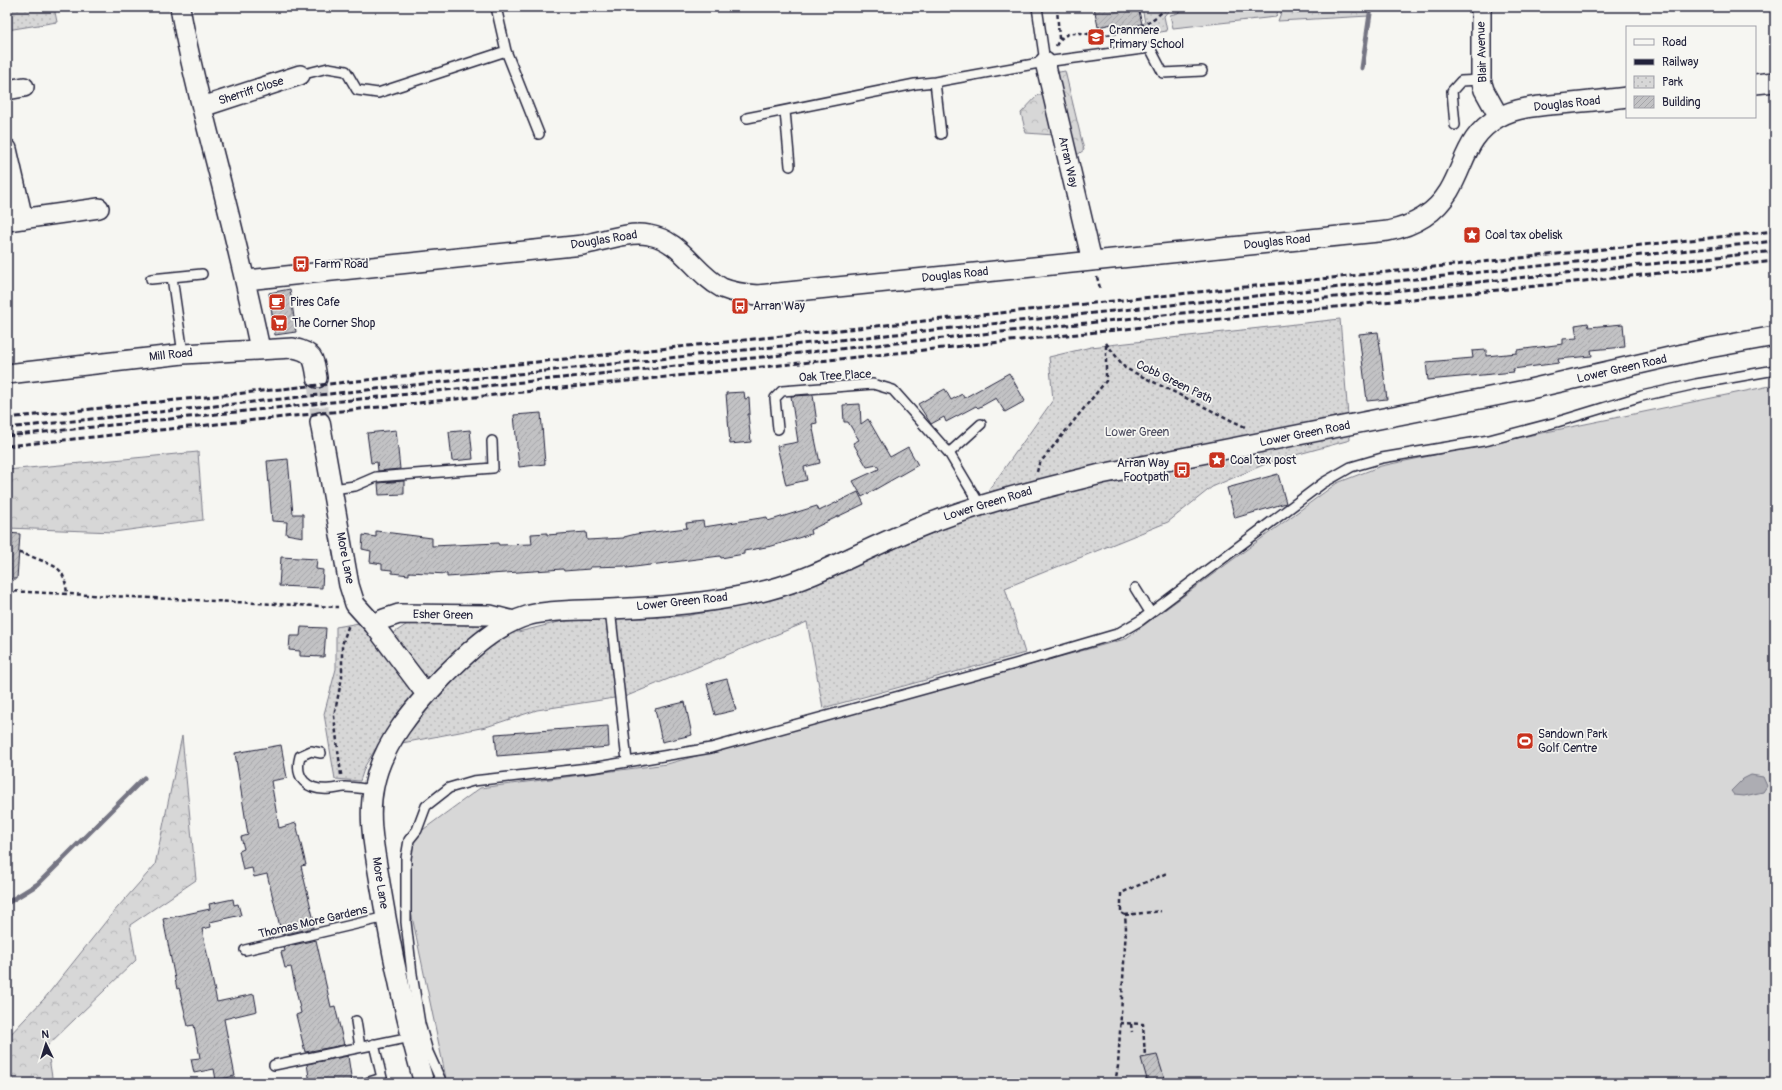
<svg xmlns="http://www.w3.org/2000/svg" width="1782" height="1090" font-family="Pangolin,sans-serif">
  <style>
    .grass { fill: #d7d7d7; stroke: #7c7c89 }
    .forest { fill: url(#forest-crowns); stroke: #7c7c89 }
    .park { fill: url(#park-dots); stroke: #7c7c89 }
    .water { fill: #adadb3; stroke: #757583 }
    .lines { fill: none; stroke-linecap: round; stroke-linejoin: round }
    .stream { stroke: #757583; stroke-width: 5 }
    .building { fill: url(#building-hatch); stroke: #22223b }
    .street-tunnel { stroke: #cccccd; stroke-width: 19; stroke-dasharray: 19 10; stroke-linecap: butt }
    .lane-casing { stroke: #22223b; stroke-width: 12 }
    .street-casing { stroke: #22223b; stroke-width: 22 }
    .path { stroke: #22223b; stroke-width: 2.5; stroke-dasharray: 4 3; stroke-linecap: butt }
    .lane { stroke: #f6f6f2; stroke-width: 9 }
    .street { stroke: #f6f6f2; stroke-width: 19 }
    .rail { stroke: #22223b; stroke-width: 3; stroke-dasharray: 6 3; stroke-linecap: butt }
    .labels { text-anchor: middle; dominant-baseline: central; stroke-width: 3.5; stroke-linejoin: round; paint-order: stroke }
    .poi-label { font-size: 12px; fill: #22223b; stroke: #f6f6f2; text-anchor: start }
    .street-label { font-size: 12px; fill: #22223b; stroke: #f6f6f2 }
    .park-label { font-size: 12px; fill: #4f4f62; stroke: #f6f6f2 }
  </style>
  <defs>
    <pattern id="forest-crowns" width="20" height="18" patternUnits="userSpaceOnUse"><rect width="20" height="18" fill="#d7d7d7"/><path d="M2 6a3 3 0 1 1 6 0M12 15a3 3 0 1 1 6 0" fill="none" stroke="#b8b8b9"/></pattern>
    <pattern id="park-dots" width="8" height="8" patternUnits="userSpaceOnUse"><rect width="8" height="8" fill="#d7d7d7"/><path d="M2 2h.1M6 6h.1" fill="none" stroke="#b8b8b9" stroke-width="1.8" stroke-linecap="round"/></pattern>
    <pattern id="building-hatch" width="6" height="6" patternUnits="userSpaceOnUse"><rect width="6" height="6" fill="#c2c2c4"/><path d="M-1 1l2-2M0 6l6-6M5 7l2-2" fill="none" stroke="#a6a6a9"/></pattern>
  </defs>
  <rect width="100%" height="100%" fill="#f6f6f2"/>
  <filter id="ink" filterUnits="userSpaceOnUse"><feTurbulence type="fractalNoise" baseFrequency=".025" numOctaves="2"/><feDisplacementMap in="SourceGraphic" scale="8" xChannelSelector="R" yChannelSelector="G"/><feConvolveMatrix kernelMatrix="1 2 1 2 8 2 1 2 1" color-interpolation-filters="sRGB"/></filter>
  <g filter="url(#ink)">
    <path class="grass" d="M1184 7H1279L1276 17 1173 28 1170 15 1178 13Z
      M1775 385V1083H447L404 878 409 840 480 788 667 764 1125 639 1337 483 1381 466Z"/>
    <path class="forest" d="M1283 7H1369V16L1278 21Z
      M1065 71 1084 150 1077 155 1060 156 1054 135 1026 133 1021 113 1038 95H1045L1054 73Z
      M198 452 203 520 114 532 7 528V470Z
      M182 736 196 880 130 925 136 960 47 1046 53 1083H7V1038L44 999 111 915 155 865Z"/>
    <path class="park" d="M7 7H54L57 22 7 30Z
      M1142 7H1180L1177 11 1170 9 1164 16 1167 31 1147 34Z
      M1340 319 1350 440 1270 462 1212 487 1168 522 1005 588 1025 653 823 708 807 622 627 696 537 710 486 727 376 748 365 766 360 781 335 779 324 714 336 669V627L359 623 376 639 392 634 409 623 482 624 518 632 563 621 686 616 768 600 952 525 992 513 989 490 1053 400 1049 357 1091 347Z"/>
    <path class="water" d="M1751 775 1763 777 1767 786 1763 792 1744 796 1734 795 1731 791 1743 779Z"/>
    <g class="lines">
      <path class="stream" d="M1362 68 1371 7
        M7 903 38 884 144 778"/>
    </g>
    <path class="building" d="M1094 7H1138L1142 24 1113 31 1112 24 1098 27Z
      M290 289 296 332 275 335 269 293Z
      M1588 323 1589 327 1623 324 1625 347 1591 350 1592 356 1558 359 1559 363 1513 369 1514 372 1428 380 1426 362 1473 358 1472 351 1486 350V356L1517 353V350L1563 344V339L1577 338 1575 325Z
      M1378 332 1387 399 1367 401 1359 334Z
      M1009 373 1025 401 1005 412 996 398 978 408 976 406 946 422 944 417 931 424 918 404 945 389 951 400 962 394 964 398Z
      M744 392 745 399 749 398 750 414H748L751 442 730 444 726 393Z
      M813 395 817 423 812 424 820 463 804 467 807 480 786 485 777 446 798 442 791 396Z
      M860 404 861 424 868 419 890 457 908 447 918 465 862 497 853 481 879 469 877 465 867 467 853 443 859 440 848 422H844L843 405Z
      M541 413 545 464 519 467 514 415Z
      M396 430 400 469 378 471 377 462 371 463 367 433Z
      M470 430 473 459 452 461 449 432Z
      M288 459 293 514H303V537L286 534 287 522 272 521 267 461Z
      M1278 474 1286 503 1235 518 1227 488Z
      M404 481V494L379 495 378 483Z
      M858 492 864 504 810 530 811 534 772 546 744 551V554L721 558 720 556 627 568V566L590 567V569L564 571 563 569 447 577V574L409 572V575L392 573V570L382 569V564L370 562 371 551 362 549 363 535 376 537V531L432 538V546L498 543 499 545 532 544 531 534 547 533V535L586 532 587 540 624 538V537L636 534 687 528 686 523 703 521 704 527 767 517 768 521 817 506 819 511Z
      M7 533 20 534 17 579H7Z
      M281 557 317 559 316 569 323 570 322 588 279 586Z
      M301 627 326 628 324 657 300 656V651L289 650 290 636H300Z
      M727 679 736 710 715 715 707 684Z
      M685 702 692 735 662 742 655 709Z
      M608 726 609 747 497 756 495 734Z
      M281 745 287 778 271 781 279 828 296 823 306 865 301 866 314 921 312 922 313 928 282 935 267 874 254 877 252 868 243 870 239 851 244 849 241 837 248 835 235 753Z
      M233 899 234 905 238 904 241 915 210 922 211 927 202 929 217 1002 254 994 257 1011 224 1019 235 1076 216 1080 214 1069 194 1073 191 1059 200 1058 194 1025 188 1026 179 988 177 989 163 919 210 909 209 904Z
      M316 940 331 1007 335 1006 344 1045 305 1052 296 1015 301 1013 291 967 285 968 281 952 285 951 284 947Z
      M1157 1055 1163 1074 1167 1083H1148L1141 1058Z
      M348 1056 352 1083H310L307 1064Z"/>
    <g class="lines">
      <path class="street-tunnel" d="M317 378 320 422"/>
      <g class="lane-casing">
        <path id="lane" d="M496 7 506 51 539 134
          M1037 7 1045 62
          M300 75 328 68 346 71 357 90 378 93 506 51
          M935 82 941 134
          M785 111 790 166
          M747 118 915 84 935 82 1045 62 1150 48 1163 73 1202 71
          M1455 125 1452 91 1461 81 1481 80
          M172 277 183 354
          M151 279 202 274
          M778 429 775 398 782 391 873 384 893 390 949 453 980 505
          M949 453 981 424
          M332 489 355 486 376 477 493 468 492 441
          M1135 588 1150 612
          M610 609 627 761
          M321 753 311 751 300 756C294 778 307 791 330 789 335 789 340 787 345 787 355 787 364 789 373 790
          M245 950 386 917
          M356 1021 360 1047
          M274 1065 411 1037
          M366 1083 382 1078 374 1044
          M442 1083 428 1052 420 1024 412 974 406 922V858L409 840 417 830 426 806 449 788 473 781 597 767 711 748 1015 664 1117 634 1141 620 1323 483 1351 467 1382 458 1489 440 1557 422 1642 396 1696 384 1775 370"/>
      </g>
      <g class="street-casing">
        <path id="street" d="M180 7C188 56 201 104 213 151 230 217 246 282 260 349
          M1481 7V80L1484 90 1499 117
          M1045 62 1092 261
          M1755 84 1775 82
          M7 90 24 87
          M202 107 300 75
          M7 149 23 219
          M7 221 99 208
          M246 280 583 245C603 241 628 231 649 235 681 240 695 274 722 288 734 293 745 294 758 295L1388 231C1413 226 1435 214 1449 191 1466 162 1466 136 1499 117 1518 107 1539 106 1561 104 1583 102 1605 100 1627 97
          M7 374 183 354 293 348C314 352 314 359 317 378
          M320 422 349 585 355 604 374 625 426 694
          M374 625 384 619 399 614 490 615 514 621
          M424 1083C405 1018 391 950 380 883 375 852 367 818 374 786 382 744 414 707 443 677 468 652 495 625 530 615 556 609 584 611 610 609 663 607 717 603 768 590 818 577 862 550 910 531 972 505 1036 490 1101 474L1530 389 1709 348 1775 336"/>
      </g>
      <path class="path" d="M1057 7 1059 39
        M1056 46C1066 24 1088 37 1106 35 1129 31 1151 25 1167 7
        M1097 277 1100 288
        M1106 343 1125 368 1245 427
        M1037 472 1039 464 1106 381V343
        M19 553C26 554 52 564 57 568 65 574 66 585 67 594
        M7 591 338 607
        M341 775 334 716 342 677V645L349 624
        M1125 915 1161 911
        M1120 1023 1143 1024 1145 1057
        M1131 1024 1132 1032
        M1115 1083 1118 1066 1126 928 1125 915 1121 913V893L1167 873"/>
      <use href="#lane" class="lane"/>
      <use href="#street" class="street"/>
      <path class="rail" d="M7 418 1775 231
        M7 428 1775 241
        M7 436 1775 251
        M7 446 1775 261"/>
    </g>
  </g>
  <defs>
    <g id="school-square" transform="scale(0.9)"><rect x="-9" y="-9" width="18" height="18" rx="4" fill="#c8321e" stroke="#f6f6f2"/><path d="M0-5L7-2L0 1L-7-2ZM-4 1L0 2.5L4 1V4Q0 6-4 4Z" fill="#fff"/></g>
    <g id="sight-square" transform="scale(0.9)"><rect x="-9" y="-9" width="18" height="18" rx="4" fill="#c8321e" stroke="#f6f6f2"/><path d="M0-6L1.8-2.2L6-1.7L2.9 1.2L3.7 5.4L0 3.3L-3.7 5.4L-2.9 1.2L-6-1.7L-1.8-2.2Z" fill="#fff"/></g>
    <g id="bus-square" transform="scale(0.9)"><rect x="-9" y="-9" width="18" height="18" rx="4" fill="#c8321e" stroke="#f6f6f2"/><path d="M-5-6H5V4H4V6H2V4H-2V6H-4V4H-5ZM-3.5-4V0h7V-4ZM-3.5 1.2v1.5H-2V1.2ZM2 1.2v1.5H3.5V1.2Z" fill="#fff"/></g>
    <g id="cafe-square" transform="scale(0.9)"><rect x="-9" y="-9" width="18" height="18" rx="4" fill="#c8321e" stroke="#f6f6f2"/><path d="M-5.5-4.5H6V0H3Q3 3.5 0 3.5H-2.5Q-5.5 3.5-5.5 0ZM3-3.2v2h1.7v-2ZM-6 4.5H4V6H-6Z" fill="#fff"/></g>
    <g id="supermarket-square" transform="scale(0.9)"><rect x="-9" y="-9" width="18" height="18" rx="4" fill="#c8321e" stroke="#f6f6f2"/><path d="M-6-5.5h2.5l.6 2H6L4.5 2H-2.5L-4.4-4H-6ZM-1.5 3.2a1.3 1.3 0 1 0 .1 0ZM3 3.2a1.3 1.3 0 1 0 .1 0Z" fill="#fff"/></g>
    <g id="stadium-square" transform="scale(0.9)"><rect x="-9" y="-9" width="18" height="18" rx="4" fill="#c8321e" stroke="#f6f6f2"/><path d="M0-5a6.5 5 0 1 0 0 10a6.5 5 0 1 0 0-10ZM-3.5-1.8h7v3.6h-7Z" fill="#fff"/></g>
  </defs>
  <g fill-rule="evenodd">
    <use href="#school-square" x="1096" y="37"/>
    <use href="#sight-square" x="1472" y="235"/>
    <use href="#bus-square" x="301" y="264"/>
    <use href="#cafe-square" x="277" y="302"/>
    <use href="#bus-square" x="740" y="306"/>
    <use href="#supermarket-square" x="279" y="323"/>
    <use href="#sight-square" x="1217" y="460"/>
    <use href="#bus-square" x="1182" y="470"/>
    <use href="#stadium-square" x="1525" y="741"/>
  </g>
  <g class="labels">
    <g class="poi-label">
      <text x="1109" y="30">Cranmere<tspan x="1109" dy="14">Primary School</tspan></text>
      <text x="1485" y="235">Coal tax obelisk</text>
      <text x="314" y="264">Farm Road</text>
      <text x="290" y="302">Pires Cafe</text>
      <text x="753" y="306">Arran Way</text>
      <text x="292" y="323">The Corner Shop</text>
      <text x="1230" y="460">Coal tax post</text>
      <text x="1169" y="463" text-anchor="end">Arran Way<tspan x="1169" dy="14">Footpath</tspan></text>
      <text x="1538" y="734">Sandown Park<tspan x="1538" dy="14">Golf Centre</tspan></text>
    </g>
    <g class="street-label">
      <text transform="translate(1482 52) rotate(-92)">Blair Avenue</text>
      <text transform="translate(251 91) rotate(-18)">Sherriff Close</text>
      <text transform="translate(1567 104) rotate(-6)">Douglas Road</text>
      <text transform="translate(1068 162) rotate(77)">Arran Way</text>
      <text transform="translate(604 240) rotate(-9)">Douglas Road</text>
      <text transform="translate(1277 242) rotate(-6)">Douglas Road</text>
      <text transform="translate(955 275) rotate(-6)">Douglas Road</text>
      <text transform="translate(171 355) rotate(-6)">Mill Road</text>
      <text transform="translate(1622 369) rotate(-13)">Lower Green Road</text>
      <text transform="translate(835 376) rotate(-3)">Oak Tree Place</text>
      <text transform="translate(1174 382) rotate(26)">Cobb Green Path</text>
      <text transform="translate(1305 434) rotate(-11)">Lower Green Road</text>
      <text transform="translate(988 504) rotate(-17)">Lower Green Road</text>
      <text transform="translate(345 558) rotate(79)">More Lane</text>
      <text transform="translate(682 602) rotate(-6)">Lower Green Road</text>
      <text transform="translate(443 615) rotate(1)">Esher Green</text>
      <text transform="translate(380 883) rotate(81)">More Lane</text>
      <text transform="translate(313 922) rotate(-13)">Thomas More Gardens</text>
    </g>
    <g class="park-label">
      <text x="1137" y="432">Lower Green</text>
    </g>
  </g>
  <rect width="1782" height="1090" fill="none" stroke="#f6f6f2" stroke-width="24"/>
  <rect x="12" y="12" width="1758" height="1066" fill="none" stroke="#22223b" stroke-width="1.5" filter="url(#ink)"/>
  <rect x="1626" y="26" width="130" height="92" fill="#f6f6f2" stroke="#a1a1a9"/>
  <rect x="1634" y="39" width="20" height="6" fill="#f6f6f2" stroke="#a1a1a9"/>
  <text x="1662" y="46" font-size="12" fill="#22223b">Road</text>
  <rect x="1634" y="59" width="20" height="6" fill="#22223b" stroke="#a1a1a9"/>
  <text x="1662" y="66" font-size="12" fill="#22223b">Railway</text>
  <rect x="1634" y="76" width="20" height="12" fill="url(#park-dots)" stroke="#a1a1a9"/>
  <text x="1662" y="86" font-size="12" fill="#22223b">Park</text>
  <rect x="1634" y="96" width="20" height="12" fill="url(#building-hatch)" stroke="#a1a1a9"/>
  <text x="1662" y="106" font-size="12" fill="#22223b">Building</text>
  <g transform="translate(46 1044) rotate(356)" stroke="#f6f6f2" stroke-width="3" paint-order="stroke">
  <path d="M0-3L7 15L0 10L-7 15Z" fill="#22223b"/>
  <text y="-6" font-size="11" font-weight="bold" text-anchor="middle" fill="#22223b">N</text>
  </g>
</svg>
